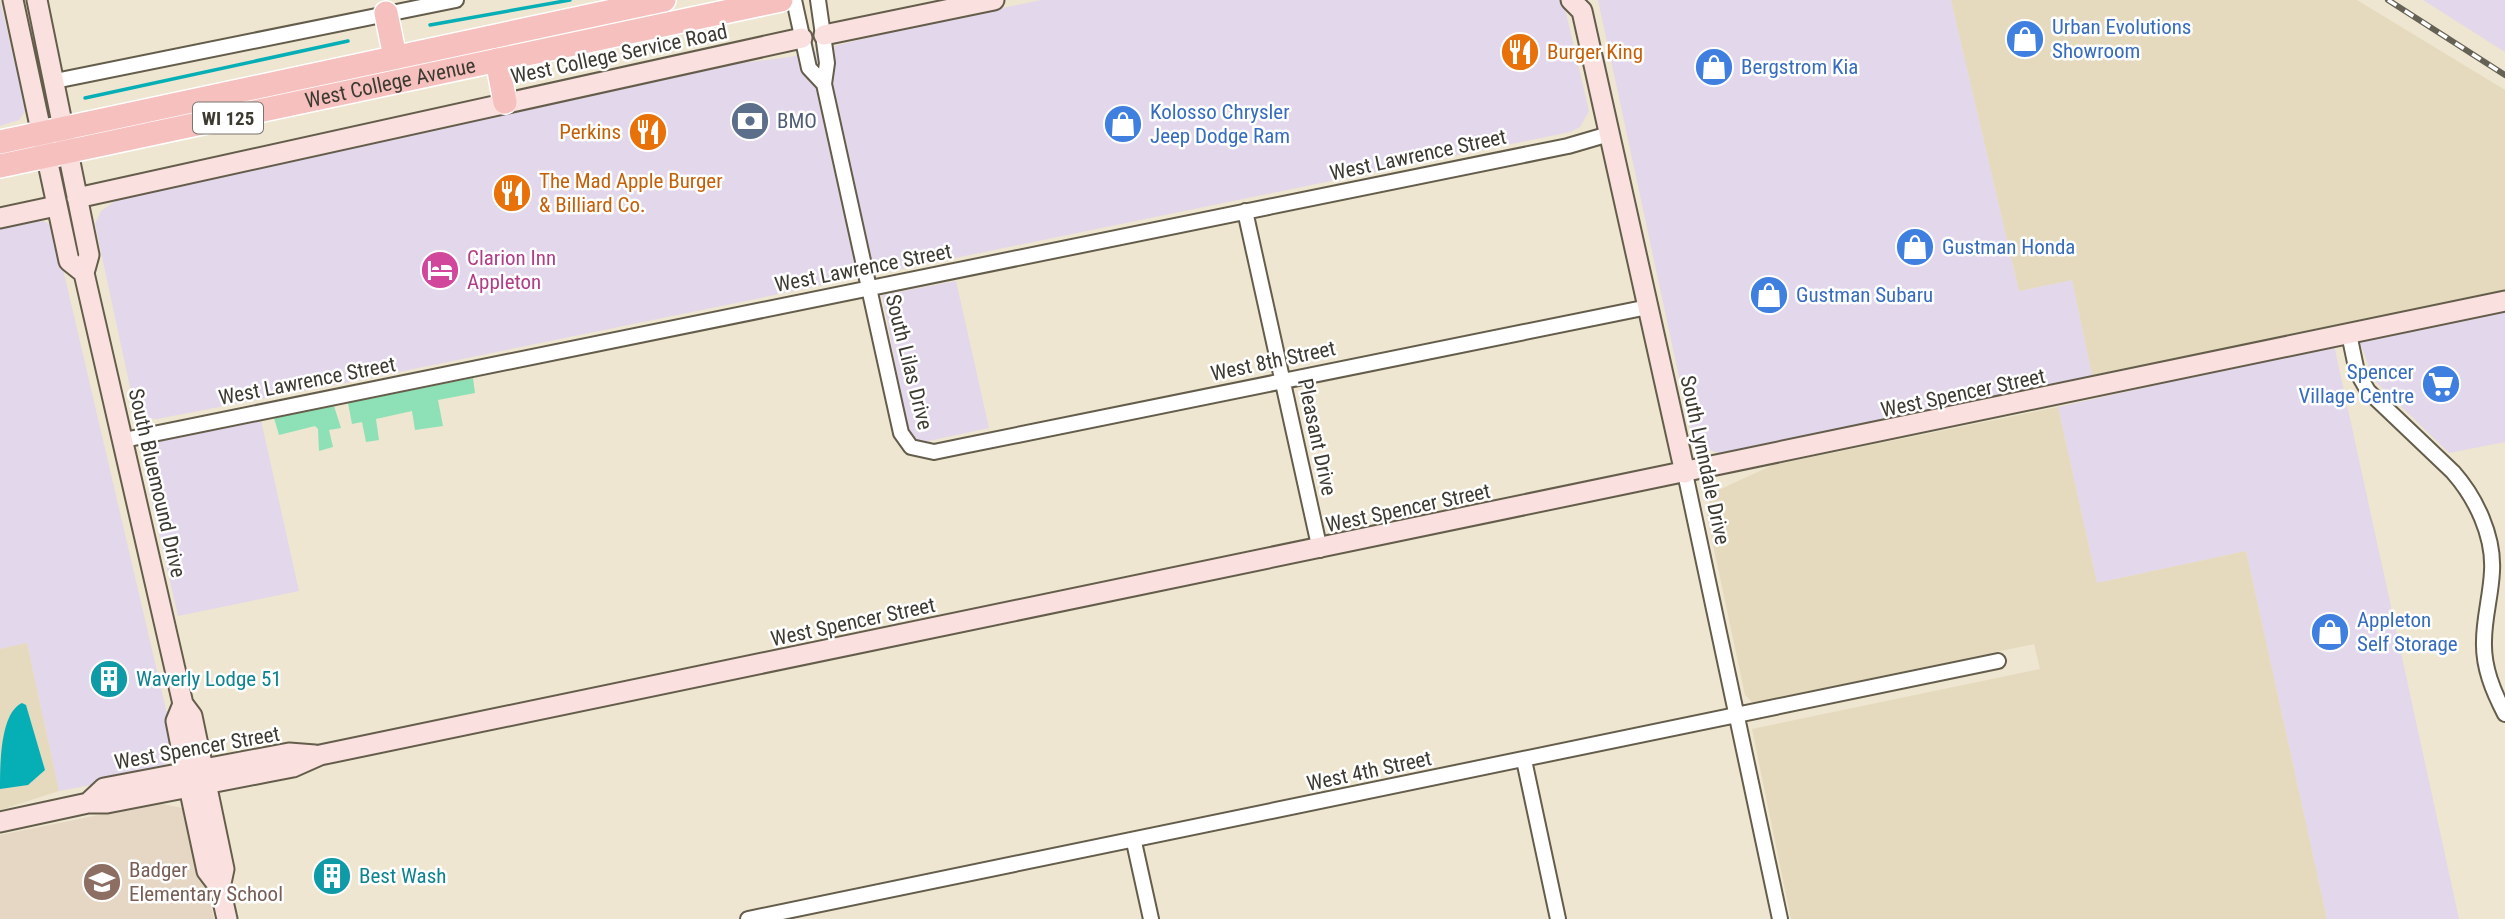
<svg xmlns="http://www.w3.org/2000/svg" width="2505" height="919" font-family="'Roboto Condensed',sans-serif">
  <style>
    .commercial { fill: #e3d7eb }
    .built { fill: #e5dabe }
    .education { fill: #e5d7c4 }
    .green { fill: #8ee1b6 }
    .water { fill: #06aeb5 }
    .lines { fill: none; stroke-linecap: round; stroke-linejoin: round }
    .stream { stroke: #06aeb5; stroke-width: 3.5 }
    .street-casing { stroke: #645d4b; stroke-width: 18 }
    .secondary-casing { stroke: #645d4b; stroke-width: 23 }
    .primary-casing { stroke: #fff; stroke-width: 26 }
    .street { stroke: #fff; stroke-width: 14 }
    .secondary { stroke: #fae0de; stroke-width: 19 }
    .primary { stroke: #f5c0be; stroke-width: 23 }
    .rail-casing { stroke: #656155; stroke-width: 6 }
    .rail { stroke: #fff; stroke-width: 3.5; stroke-dasharray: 10; stroke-linecap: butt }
    .labels { text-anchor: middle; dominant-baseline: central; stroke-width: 5; stroke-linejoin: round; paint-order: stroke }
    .shield { fill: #fff; stroke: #77756f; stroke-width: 2 }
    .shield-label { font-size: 19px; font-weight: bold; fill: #3d3a31 }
    .shop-label { font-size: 21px; fill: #366cbe; stroke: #fff; text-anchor: start }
    .food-label { font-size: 21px; fill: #c56008; stroke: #fff; text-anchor: start }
    .street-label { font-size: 21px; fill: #3d3a31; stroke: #fff }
    .service-label { font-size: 21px; fill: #4e5e75; stroke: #fff; text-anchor: start }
    .hotel-label { font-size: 21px; fill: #b23c85; stroke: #fff; text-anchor: start }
    .culture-label { font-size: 21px; fill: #0d838f; stroke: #fff; text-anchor: start }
    .education-label { font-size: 21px; fill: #785e54; stroke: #fff; text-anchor: start }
  </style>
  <rect width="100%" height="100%" fill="#eee6d0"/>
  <path class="commercial" d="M0 0 26 110 19 120 0 126Z
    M1041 0H1563L1589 111 1580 127 1570 132 350 382 157 419 145 418 135 410 95 224 101 211 118 199 158 186 724 65 790 57 907 28Z
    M1598 0H1951L2019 291 2072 280 2093 379 1856 428 1718 453 1699 446 1692 437Z
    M2423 0H2505V52Z
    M43 221 53 226 174 744 170 761 159 772 59 791 27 643 0 649V228Z
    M956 281 989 428 919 443 912 440 908 431 882 295Z
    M2505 309V442L2449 453 2374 380 2359 340Z
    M2334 345 2459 919H2327L2246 551 2097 583 2058 407Z
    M261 420 299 591 178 616 142 460 146 451 158 442Z"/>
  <path class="built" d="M1951 0H2357L2505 90V301L2095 389 2072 280 2019 291Z
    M2058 407 2097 583 2246 551 2327 919H1791L1752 729 2040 669 2034 644 1753 703 1745 695 1706 512 1712 493 1773 465Z
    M27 643 59 791 0 810V649Z"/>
  <path class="education" d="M158 803 182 808 189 818 214 919H0V835Z"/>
  <path class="green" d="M473 378 475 393 438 400 443 426 415 430 412 411 376 419 379 440 366 442 362 422 352 424 348 403Z
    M334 406 341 428 329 430 333 447 319 451 318 429 315 426 279 435 274 418Z"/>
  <path class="water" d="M22 703 26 705 45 770 28 785 0 789C0 764 0 713 22 703Z"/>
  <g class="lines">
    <path class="stream" d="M430 25 570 0
      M85 98 348 41"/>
    <g class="street-casing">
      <path id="street" d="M794 0 809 68 824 84
        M818 0 827 63 824 84 897 415 901 433 911 447 934 452 963 446 1648 307
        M55 81 456 0
        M1245 211 1320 550
        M2349 334 2357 372 2368 391 2453 472C2476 498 2494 536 2492 571 2491 595 2484 618 2484 641 2483 667 2493 691 2505 714
        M124 440 1568 146 1609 134
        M1685 473 1780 919
        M1524 760 1558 919
        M1134 842 1151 919
        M748 919 1998 661"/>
    </g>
    <g class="secondary-casing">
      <path id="secondary" d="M13 0 69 261 84 273
        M37 0 89 255 84 273 183 704 192 716 224 869 220 888 227 919
        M1571 0 1582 11 1685 473
        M824 35 994 0
        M77 198 802 38
        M0 218 56 206
        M183 704 176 721 189 787 207 871 220 888
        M88 803 104 788 289 753 315 755
        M0 822 88 803H107L267 772 293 767 320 755 2505 301"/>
    </g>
    <g class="primary-casing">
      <g id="primary">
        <path d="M386 13 395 57"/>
        <path d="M497 60 505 102"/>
        <path d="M0 142 664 0"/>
        <path id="s1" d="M0 166 781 0"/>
      </g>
    </g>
    <use href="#street" class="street"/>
    <use href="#secondary" class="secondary"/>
    <use href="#primary" class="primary"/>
    <g class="rail-casing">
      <path id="rail" d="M2388 0 2505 75"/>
    </g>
    <use href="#rail" class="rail"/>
  </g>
  <defs>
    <g id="shop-disc" transform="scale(2.0125)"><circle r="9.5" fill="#3f7fe0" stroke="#fff"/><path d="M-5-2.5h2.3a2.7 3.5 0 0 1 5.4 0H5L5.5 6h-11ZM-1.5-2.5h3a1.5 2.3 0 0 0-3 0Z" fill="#fff"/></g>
    <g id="restaurant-disc" transform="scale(2.0125)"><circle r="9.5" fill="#e8710a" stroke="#fff"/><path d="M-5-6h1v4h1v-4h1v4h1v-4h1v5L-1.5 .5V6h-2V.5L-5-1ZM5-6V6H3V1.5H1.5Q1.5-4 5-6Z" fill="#fff"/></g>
    <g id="bank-disc" transform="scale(2.0125)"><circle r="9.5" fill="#5c6f8a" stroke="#fff"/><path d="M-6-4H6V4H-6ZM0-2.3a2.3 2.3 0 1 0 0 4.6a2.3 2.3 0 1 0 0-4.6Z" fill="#fff"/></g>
    <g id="hotel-disc" transform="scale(2.0125)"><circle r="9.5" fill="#d1479c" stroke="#fff"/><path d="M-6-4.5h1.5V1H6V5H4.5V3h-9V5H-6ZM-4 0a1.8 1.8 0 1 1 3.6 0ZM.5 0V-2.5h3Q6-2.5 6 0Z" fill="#fff"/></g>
    <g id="supermarket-disc" transform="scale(2.0125)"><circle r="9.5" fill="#3f7fe0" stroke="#fff"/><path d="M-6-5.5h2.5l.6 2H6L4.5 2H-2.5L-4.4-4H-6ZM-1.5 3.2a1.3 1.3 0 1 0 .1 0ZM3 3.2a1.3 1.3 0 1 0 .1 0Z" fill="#fff"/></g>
    <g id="building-disc" transform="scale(2.0125)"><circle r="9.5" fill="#0f9aa8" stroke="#fff"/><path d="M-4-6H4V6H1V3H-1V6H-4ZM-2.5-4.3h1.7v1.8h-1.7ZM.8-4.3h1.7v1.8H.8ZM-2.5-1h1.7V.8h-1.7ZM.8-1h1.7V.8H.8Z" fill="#fff"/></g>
    <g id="school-disc" transform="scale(2.0125)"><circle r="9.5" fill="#8d6e63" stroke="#fff"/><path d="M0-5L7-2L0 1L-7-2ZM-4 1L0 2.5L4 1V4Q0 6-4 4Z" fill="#fff"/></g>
  </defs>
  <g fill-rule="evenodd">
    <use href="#shop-disc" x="2025" y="39"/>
    <use href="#restaurant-disc" x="1520" y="52"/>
    <use href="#shop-disc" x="1714" y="67"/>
    <use href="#bank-disc" x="750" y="121"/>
    <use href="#shop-disc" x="1123" y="124"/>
    <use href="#restaurant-disc" x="648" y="132"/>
    <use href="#restaurant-disc" x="512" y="193"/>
    <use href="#shop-disc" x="1915" y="247"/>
    <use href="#hotel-disc" x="440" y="270"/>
    <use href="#shop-disc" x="1769" y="295"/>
    <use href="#supermarket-disc" x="2441" y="384"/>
    <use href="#shop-disc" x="2330" y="632"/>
    <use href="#building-disc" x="109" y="679"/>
    <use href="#building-disc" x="332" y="876"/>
    <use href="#school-disc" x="102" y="882"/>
  </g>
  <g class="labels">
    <rect class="shield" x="193" y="102.5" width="70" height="31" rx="5"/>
    <g class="shield-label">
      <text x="228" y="118">WI 125</text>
    </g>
    <g class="shop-label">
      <text x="2052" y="27">Urban Evolutions<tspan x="2052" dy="24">Showroom</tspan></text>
      <text x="1741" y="67">Bergstrom Kia</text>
      <text x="1150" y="112">Kolosso Chrysler<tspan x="1150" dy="24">Jeep Dodge Ram</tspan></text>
      <text x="1942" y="247">Gustman Honda</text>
      <text x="1796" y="295">Gustman Subaru</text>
      <text x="2414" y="372" text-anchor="end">Spencer<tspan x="2414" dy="24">Village Centre</tspan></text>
      <text x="2357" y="620">Appleton<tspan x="2357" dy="24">Self Storage</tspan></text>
    </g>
    <g class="food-label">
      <text x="1547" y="52">Burger King</text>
      <text x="621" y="132" text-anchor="end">Perkins</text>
      <text x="539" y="181">The Mad Apple Burger<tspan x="539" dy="24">&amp; Billiard Co.</tspan></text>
    </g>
    <g class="street-label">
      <text transform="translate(619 54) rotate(-12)">West College Service Road</text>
      <text stroke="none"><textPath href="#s1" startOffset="399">West College Avenue</textPath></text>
      <text transform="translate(1418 155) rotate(-12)">West Lawrence Street</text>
      <text transform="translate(863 268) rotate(-11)">West Lawrence Street</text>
      <text transform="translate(1273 361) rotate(-12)">West 8th Street</text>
      <text transform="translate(909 362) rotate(76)">South Lilas Drive</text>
      <text transform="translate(307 381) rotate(-11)">West Lawrence Street</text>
      <text transform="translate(1963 393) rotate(-12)">West Spencer Street</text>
      <text transform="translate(1317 437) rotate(78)">Pleasant Drive</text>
      <text transform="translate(1705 460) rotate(78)">South Lynndale Drive</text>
      <text transform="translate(157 483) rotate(77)">South Bluemound Drive</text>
      <text transform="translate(1408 508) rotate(-12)">West Spencer Street</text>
      <text transform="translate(853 622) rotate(-12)">West Spencer Street</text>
      <text transform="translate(197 748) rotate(-10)">West Spencer Street</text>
      <text transform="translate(1369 771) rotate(-12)">West 4th Street</text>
    </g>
    <g class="service-label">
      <text x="777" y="121">BMO</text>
    </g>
    <g class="hotel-label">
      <text x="467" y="258">Clarion Inn<tspan x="467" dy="24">Appleton</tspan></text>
    </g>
    <g class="culture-label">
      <text x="136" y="679">Waverly Lodge 51</text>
      <text x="359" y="876">Best Wash</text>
    </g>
    <g class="education-label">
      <text x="129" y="870">Badger<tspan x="129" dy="24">Elementary School</tspan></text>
    </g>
  </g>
</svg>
